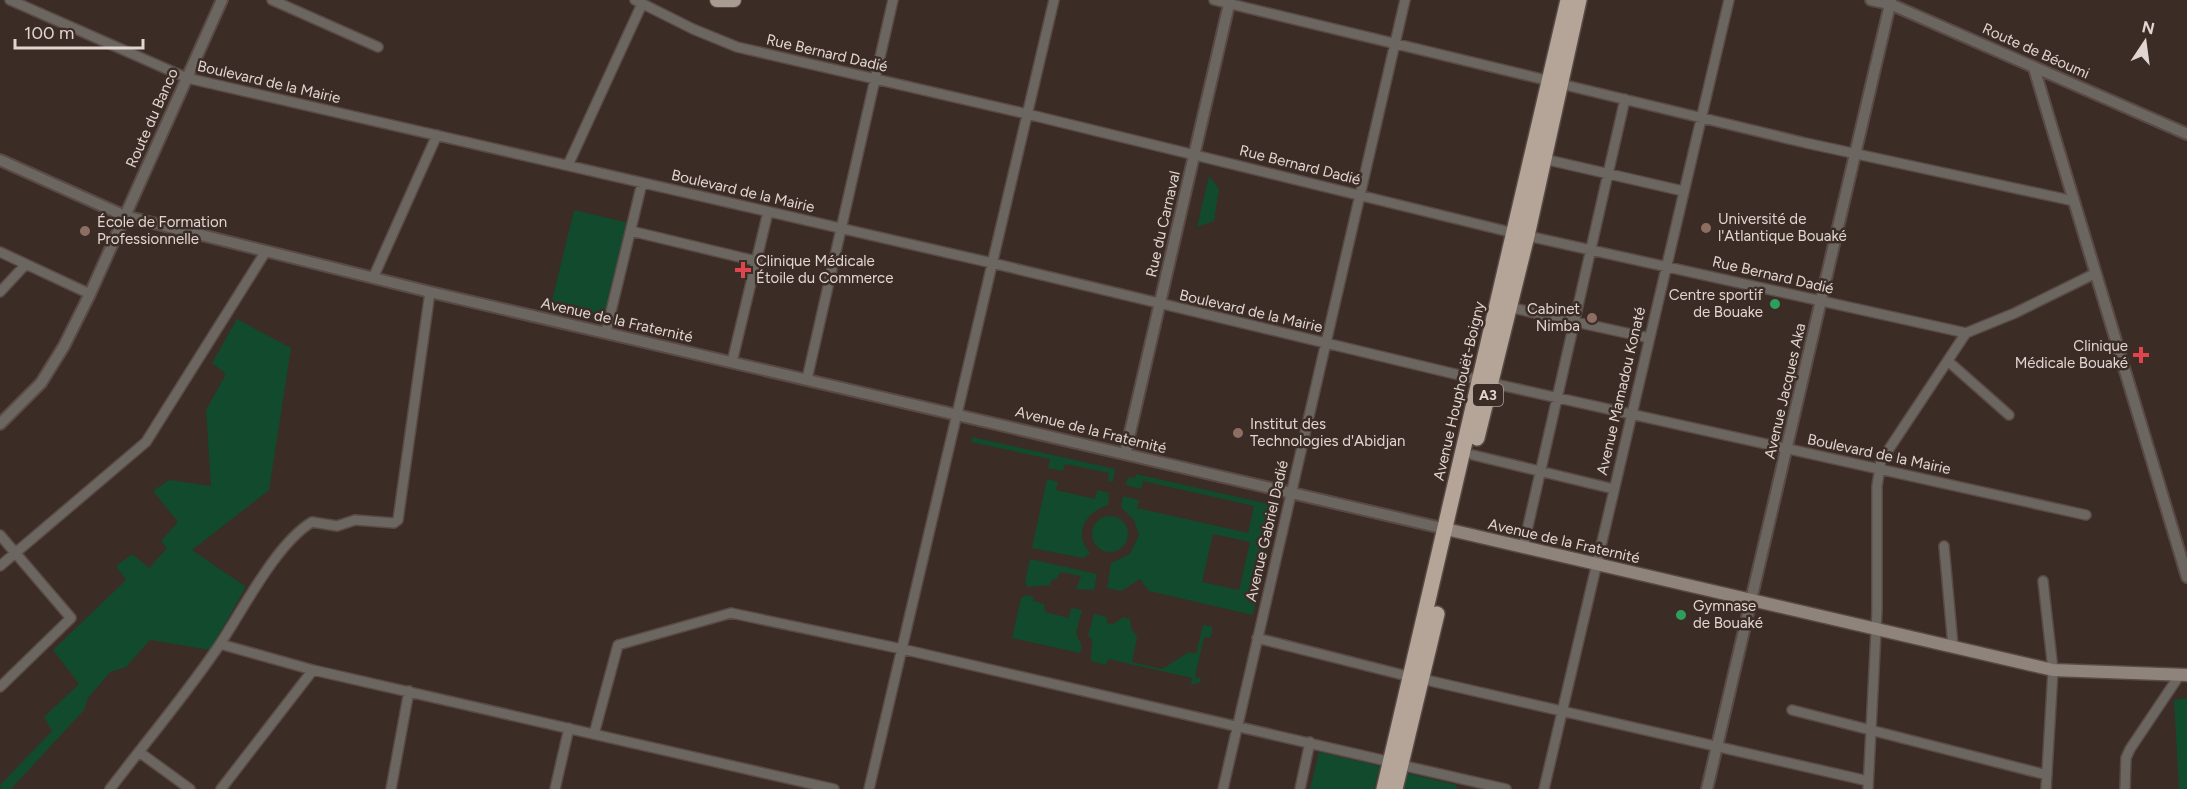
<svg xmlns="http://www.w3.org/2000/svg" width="2187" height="789" font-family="Figtree,sans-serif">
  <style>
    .green { fill: #114a2d; fill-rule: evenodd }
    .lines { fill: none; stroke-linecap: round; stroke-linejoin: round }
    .minor-casing { stroke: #5a4a45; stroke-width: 12 }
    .tertiary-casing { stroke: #5a4a45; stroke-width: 14 }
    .secondary-casing { stroke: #5a4a45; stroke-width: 15 }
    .primary-casing { stroke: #5a4a45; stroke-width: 16 }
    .trunk-casing { stroke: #5a4a45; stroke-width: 18 }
    .minor { stroke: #6c6660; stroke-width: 9 }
    .tertiary { stroke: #6c6660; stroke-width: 10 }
    .secondary { stroke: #8e847b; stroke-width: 12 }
    .primary { stroke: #a89b8f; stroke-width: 14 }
    .trunk { stroke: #b4a598; stroke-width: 15 }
    .education-dot { fill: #8d6e63; stroke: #3c2c26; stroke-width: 2 }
    .health-dot { fill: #e0444e; stroke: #3c2c26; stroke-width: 2 }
    .leisure-dot { fill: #2e9e5b; stroke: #3c2c26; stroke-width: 2 }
    .labels { text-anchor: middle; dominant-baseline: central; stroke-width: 5; stroke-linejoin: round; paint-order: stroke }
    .shield { fill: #3c2c26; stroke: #afa29e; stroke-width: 1.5 }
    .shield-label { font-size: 14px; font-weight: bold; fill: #e0d5d1 }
    .street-label { font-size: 15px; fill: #e0d5d1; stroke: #3c2c26 }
    .poi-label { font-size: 15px; fill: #e0d5d1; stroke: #3c2c26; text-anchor: start }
  </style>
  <rect width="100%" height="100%" fill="#3c2c26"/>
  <path class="green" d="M1209 176 1219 189 1214 221 1197 227Z
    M574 210 629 223 604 318 551 305Z
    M237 319 291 348 269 490 192 550 246 587 210 650 150 640 126 667 110 672 88 698 84 710 11 789H1L0 785 52 731 44 717 79 684 53 650 126 580 116 566 132 554 149 568 167 548 161 541 178 522 153 491 169 480 211 486 206 410 226 374 212 363Z
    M972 437 1115 469 1113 482 1108 481 1109 473 1065 464 1063 471 1048 468 1050 459 971 442Z
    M1136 474 1277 506 1272 530 1266 529 1261 548 1267 550 1253 615 1149 591 1140 579 1121 591 1107 588 1111 563 1130 554 1139 535 1134 520 1121 507 1123 496 1139 500 1137 508 1248 533 1254 506 1143 481 1141 489 1126 485 1128 477 1135 478ZM1213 534 1250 542 1239 590 1202 582Z
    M1047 479 1058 482 1056 490 1095 499 1097 490 1109 493 1108 505C1086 512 1072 533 1090 553L1083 558 1032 548Z
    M1092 534a18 18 0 1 1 36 0a18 18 0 1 1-36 0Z
    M1030 559 1097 574 1094 590 1076 589 1081 576 1061 572 1056 580 1052 579 1050 585 1028 587 1025 582Z
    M1026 595 1034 597 1033 601 1044 604 1045 612 1069 618 1071 608 1082 610 1076 633 1082 646 1080 653 1012 638 1021 598Z
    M1094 614 1107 617V623L1113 624 1123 617 1130 619 1131 628 1137 637 1132 662 1162 669 1189 652 1196 654 1203 625 1213 627 1210 638 1204 637 1195 677 1201 678 1200 682 1191 685 1192 678 1108 659 1106 665 1091 661 1092 640 1088 635Z
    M2187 698V789H2179L2174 700Z
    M1319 752 1380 766 1374 789H1310Z
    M1397 771 1457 785 1456 789H1393Z"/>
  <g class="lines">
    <g class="minor-casing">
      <path id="minor" d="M10 0 187 78 992 263 1480 380
        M272 0 378 47
        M635 0 693 29 737 47 1027 114 1514 233 1966 333
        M1214 0 1550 81
        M1561 84 1806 143 2074 201
        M1544 159 1683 191
        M568 165 642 4
        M631 231 756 261
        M0 252 90 294
        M373 278 437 135
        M0 292 26 264
        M1508 307 1649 338
        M606 332 642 183
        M732 362 768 212
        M1949 362 2009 415
        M807 379 893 0
        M1491 383 2086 515
        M1473 455 1614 489
        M0 535 71 618 0 687
        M1944 546 1953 646
        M1523 548 1625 99
        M0 566 146 442 266 251
        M2043 581 2053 670 2046 789
        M1257 638 1411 677
        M220 644 313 670 834 789
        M1422 679 1868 781
        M1792 710 2047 775
        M594 734 618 645 731 613 902 649 1391 762
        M139 752 190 789
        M1401 765 1506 789
        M110 789C145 743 183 698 216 650 241 614 275 544 312 522L337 526 355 520 394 523 398 520 430 292
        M221 789 313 670
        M391 789 409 691
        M555 789 569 728
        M869 789 1054 0
        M1223 789 1405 0
        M1300 789 1310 742
        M1544 789 1729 0
        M1868 789 1877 611V486L1881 461 1966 333 2015 313 2096 273
        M2125 789 2126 758 2130 749 2179 676"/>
    </g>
    <g class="tertiary-casing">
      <path id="tertiary" d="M1871 0 1890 4 2187 134
        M2034 68 2187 577
        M0 160 125 216 430 292 1446 529
        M0 424 41 383 64 346 90 294 222 0
        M1125 454 1230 0
        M1707 789 1891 0"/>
    </g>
    <g class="secondary-casing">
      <path id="secondary" d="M1446 529 2053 670 2187 675"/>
    </g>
    <g class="primary-casing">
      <path id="primary" d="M717 0H734"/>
    </g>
    <g class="trunk-casing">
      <path id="trunk" d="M1477 438 1527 236 1579 0
        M1384 789 1568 0
        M1395 789 1437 614"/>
    </g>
    <use href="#minor" class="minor"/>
    <use href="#tertiary" class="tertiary"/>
    <use href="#secondary" class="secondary"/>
    <use href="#primary" class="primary"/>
    <use href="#trunk" class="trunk"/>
  </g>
  <g class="education-dot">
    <circle cx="1706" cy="228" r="6"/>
    <circle cx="85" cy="231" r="6"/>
    <circle cx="1592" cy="318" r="6"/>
    <circle cx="1238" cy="433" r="6"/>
  </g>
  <g class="health-dot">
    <path d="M740 261h6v6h6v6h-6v6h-6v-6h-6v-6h6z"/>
    <path d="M2138 346h6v6h6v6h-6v6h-6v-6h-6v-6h6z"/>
  </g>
  <g class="leisure-dot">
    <circle cx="1775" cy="304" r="6"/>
    <circle cx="1681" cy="615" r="6"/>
  </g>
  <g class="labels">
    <rect class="shield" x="1473" y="384" width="30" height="22" rx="4.5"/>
    <g class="shield-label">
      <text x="1488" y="395">A3</text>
    </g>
    <g class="street-label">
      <text transform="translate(2036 51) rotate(24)">Route de Béoumi</text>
      <text transform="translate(827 53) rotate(13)">Rue Bernard Dadié</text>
      <text transform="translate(269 82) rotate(13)">Boulevard de la Mairie</text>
      <text transform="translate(152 118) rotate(-66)">Route du Banco</text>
      <text transform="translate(1300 165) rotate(14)">Rue Bernard Dadié</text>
      <text transform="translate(743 191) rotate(13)">Boulevard de la Mairie</text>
      <text transform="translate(1163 224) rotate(-77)">Rue du Carnaval</text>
      <text transform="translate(1773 275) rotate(13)">Rue Bernard Dadié</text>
      <text transform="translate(1251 311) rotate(13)">Boulevard de la Mairie</text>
      <text transform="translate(617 320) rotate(13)">Avenue de la Fraternité</text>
      <text transform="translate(1459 391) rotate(-77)">Avenue Houphouët-Boigny</text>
      <text transform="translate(1621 391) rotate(-77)">Avenue Mamadou Konaté</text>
      <text transform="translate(1785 391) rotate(-77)">Avenue Jacques Aka</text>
      <text transform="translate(1091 430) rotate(14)">Avenue de la Fraternité</text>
      <text transform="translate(1879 454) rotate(12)">Boulevard de la Mairie</text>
      <text transform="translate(1267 531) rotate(-77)">Avenue Gabriel Dadié</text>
      <text transform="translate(1564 541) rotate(13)">Avenue de la Fraternité</text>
    </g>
    <g class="poi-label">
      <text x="1718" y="219">Université de<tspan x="1718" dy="17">l'Atlantique Bouaké</tspan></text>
      <text x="97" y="222">École de Formation<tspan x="97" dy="17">Professionnelle</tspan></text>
      <text x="756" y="261">Clinique Médicale<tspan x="756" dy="17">Étoile du Commerce</tspan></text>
      <text x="1763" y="295" text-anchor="end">Centre sportif<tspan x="1763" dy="17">de Bouake</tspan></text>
      <text x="1580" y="309" text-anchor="end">Cabinet<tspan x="1580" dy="17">Nimba</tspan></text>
      <text x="2128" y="346" text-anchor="end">Clinique<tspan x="2128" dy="17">Médicale Bouaké</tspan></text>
      <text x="1250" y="424">Institut des<tspan x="1250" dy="17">Technologies d'Abidjan</tspan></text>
      <text x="1693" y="606">Gymnase<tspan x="1693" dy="17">de Bouaké</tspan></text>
    </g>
  </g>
  <g transform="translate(2145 42) rotate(13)" stroke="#3c2c26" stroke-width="4.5" paint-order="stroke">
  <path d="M0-4.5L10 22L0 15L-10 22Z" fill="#e0d5d1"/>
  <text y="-9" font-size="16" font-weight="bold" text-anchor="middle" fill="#e0d5d1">N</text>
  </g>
  <path d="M15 39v9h128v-9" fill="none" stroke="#e0d5d1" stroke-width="3"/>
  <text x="24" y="39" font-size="18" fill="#e0d5d1" stroke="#3c2c26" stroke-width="4.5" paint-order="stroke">100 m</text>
</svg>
